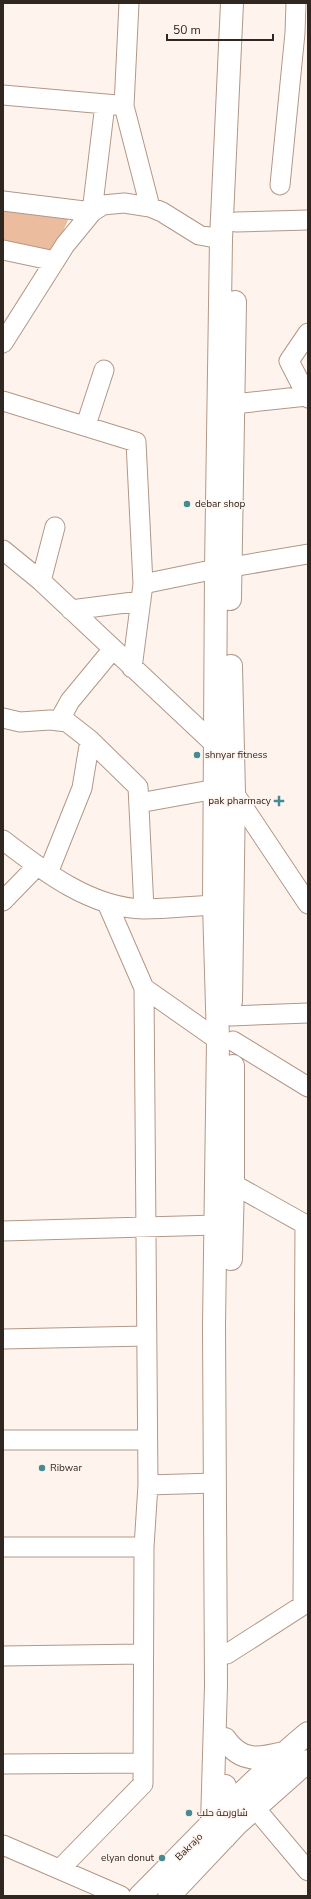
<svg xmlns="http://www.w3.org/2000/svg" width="311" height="1899" font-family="'Nunito Sans',Cairo,sans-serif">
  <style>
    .green { fill: #ebbc9d }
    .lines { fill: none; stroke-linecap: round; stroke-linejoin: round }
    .minor-casing { stroke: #b19888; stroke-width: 21 }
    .major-casing { stroke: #b19888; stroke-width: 24 }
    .minor { stroke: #fff; stroke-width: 19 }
    .major { stroke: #fff; stroke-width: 22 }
    .poi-dot { fill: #448b93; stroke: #fff4ed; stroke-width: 1.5 }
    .labels { text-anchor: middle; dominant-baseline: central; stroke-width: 3; stroke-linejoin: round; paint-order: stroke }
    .poi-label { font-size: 10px; fill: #312721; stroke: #fff4ed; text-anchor: start }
    .street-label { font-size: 10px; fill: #312721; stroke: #fff4ed }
  </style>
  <rect width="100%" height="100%" fill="#fff4ed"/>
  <path class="green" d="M3 207 71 213 52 257 3 246Z"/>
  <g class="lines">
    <g class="minor-casing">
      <path id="minor" d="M129 3 124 106 150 207
        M3 95 117 105
        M280 185 295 33 296 3
        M3 201 92 212 105 104
        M236 222 308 220
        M3 250 55 261
        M308 333 289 361 308 398
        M3 343 65 245 92 212 103 205 124 203 150 207 162 212 199 235 221 239
        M3 401 136 442 143 584 132 668
        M234 404 307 396
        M86 425 104 370
        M3 550 41 581 223 752
        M232 567 308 554
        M41 581 55 527
        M143 584 216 569
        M71 610 141 601
        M3 718 20 722 50 720 67 722 90 740 138 787 144 909
        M59 721 70 701 113 649
        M234 793 308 904
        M139 803 216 789
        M3 840C43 871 91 908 144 909 167 909 191 906 214 905
        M48 873 82 788 90 740
        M3 901 37 866
        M144 988 218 1040
        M231 1016 308 1013
        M233 1041 308 1087
        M233 1184 308 1226
        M3 1231 216 1225
        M3 1339 147 1336
        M3 1440H147
        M148 1485 215 1483
        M3 1547H144
        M303 1604 305 1224
        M227 1654 308 1602
        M3 1656 143 1654
        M3 1764 143 1763
        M255 1808 308 1871
        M3 1845 121 1896
        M60 1869 143 1784 144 1547 148 1485 144 988 107 903"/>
    </g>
    <g class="major-casing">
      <path id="major" d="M230 599 235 302
        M231 666 234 793 231 1001
        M231 1259 233 1184V1066
        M225 1739C241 1763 260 1759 284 1753
        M225 1786 224 1811 237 1824
        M225 1837 212 1824 216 1685 214 1326 218 1040 214 905 216 569 221 239 232 3
        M140 1896C195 1841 248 1783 308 1733
        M169 1896 237 1824 308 1761"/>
    </g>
    <use href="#minor" class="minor"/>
    <use href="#major" class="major"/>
  </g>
  <g class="poi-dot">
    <circle cx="187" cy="504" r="4"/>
    <circle cx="197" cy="755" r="4"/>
    <path d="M277 795h4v4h4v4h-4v4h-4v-4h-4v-4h4z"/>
    <circle cx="42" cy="1468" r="4"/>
    <circle cx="189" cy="1813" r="4"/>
    <circle cx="162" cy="1858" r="4"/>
  </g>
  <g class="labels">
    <g class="poi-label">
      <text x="195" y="504">debar shop</text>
      <text x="205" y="755">shnyar fitness</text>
      <text x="271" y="801" text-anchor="end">pak pharmacy</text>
      <text x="50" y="1468">Ribwar</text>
      <text x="197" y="1813">شاورمة حلب</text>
      <text x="154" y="1858" text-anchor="end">elyan donut</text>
    </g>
    <g class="street-label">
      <text transform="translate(189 1847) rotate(-45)">Bakrajo</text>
    </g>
  </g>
  <rect width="311" height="1899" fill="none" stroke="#312721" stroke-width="8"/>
  <path d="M167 34v6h106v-6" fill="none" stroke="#312721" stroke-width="2"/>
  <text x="173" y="34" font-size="12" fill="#312721" stroke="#fff4ed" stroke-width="3" paint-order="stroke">50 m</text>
</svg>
